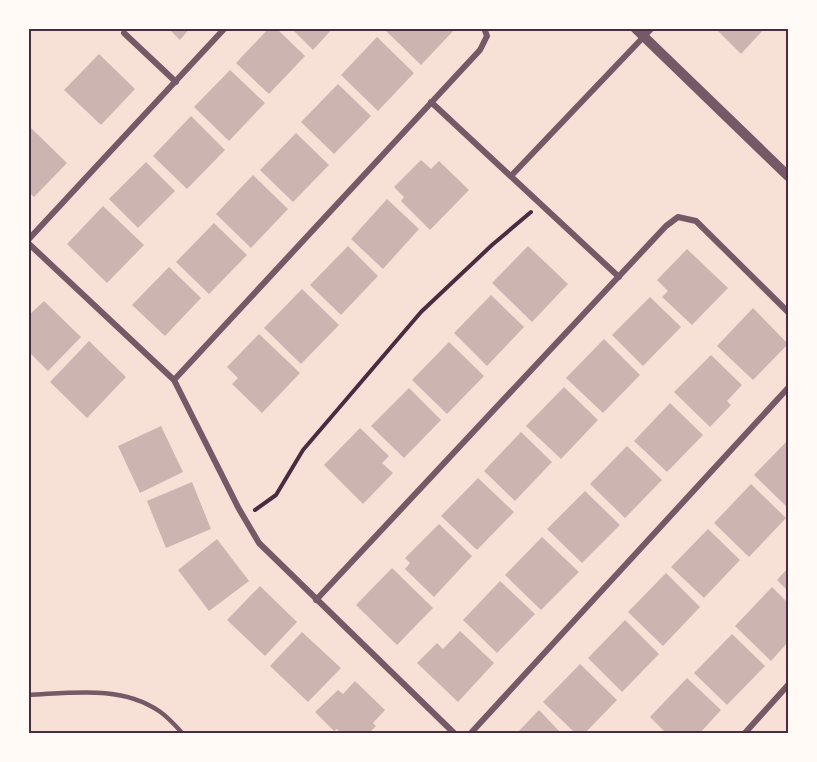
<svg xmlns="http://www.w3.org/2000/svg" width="817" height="762" font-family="Lato,sans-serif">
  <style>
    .building { fill: #ccb4b1 }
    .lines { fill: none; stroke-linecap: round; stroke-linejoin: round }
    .path { stroke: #4a2c40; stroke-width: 4 }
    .service { stroke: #755966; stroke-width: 4.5 }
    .minor { stroke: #755966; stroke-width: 6 }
    .tertiary { stroke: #755966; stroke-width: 10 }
    .neatline { fill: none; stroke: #4a2c40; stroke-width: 2 }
  </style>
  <rect width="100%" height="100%" fill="#f7e1d7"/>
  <path class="building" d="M168 28H190L180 40Z
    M269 28H276L305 56 269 94 236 63Z
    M291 28H333L313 50Z
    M388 28H456L421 65 386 31Z
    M715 28H765L741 54Z
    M377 37 414 73 378 111 341 75Z
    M99 54 135 89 101 125 64 90Z
    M230 70 265 103 229 141 194 107Z
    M338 84 371 116 334 154 301 122Z
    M191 116 225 150 187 189 153 156Z
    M31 128 67 163 34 197 28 191V131Z
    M296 133 329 165 293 202 260 170Z
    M421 160 431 169 439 161 469 190 430 230 401 201 404 197 394 187Z
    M146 162 175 191 138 228 109 199Z
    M253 175 288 209 251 248 216 214Z
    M387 199 419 229 383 269 351 239Z
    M103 206 144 245 107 283 67 244Z
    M214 223 247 255 209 294 176 262Z
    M348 246 378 276 341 315 310 285Z
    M528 246 568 284 532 322 492 283Z
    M687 249 728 288 692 325 662 297 668 291 657 280Z
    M169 267 201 298 165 336 132 305Z
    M302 289 339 325 301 364 264 328Z
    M491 295 524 327 487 366 454 333Z
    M650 297 681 327 643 366 612 335Z
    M44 301 81 337 48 371 28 351V316Z
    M753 308 788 344 753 380 717 346Z
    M259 334 300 373 262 413 232 384 238 378 227 367Z
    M604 339 640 375 603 413 566 378Z
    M89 341 126 377 87 418 50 382Z
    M449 342 484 376 447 414 412 380Z
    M711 355 742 385 727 401 731 405 710 427 674 392Z
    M564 387 598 420 561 459 526 426Z
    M409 388 441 420 404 458 371 426Z
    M670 403 703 435 667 472 634 441Z
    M161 426 183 472 140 493 118 446Z
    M360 428 389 456 382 463 393 473 363 504 324 465Z
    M521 432 552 462 515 501 484 471Z
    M788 440V508L754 475Z
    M627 446 662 480 625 518 590 484Z
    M478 478 514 512 477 550 441 516Z
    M192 482 211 529 166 548 147 501Z
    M751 484 786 518 749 557 714 523Z
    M585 491 620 525 582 563 547 529Z
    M439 524 472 556 434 597 405 569 410 563 405 558Z
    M708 529 740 560 704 598 671 567Z
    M542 537 579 572 541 610 505 575Z
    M217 539 249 581 209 611 178 570Z
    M392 568 433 608 397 645 356 605Z
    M788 568V591L777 580Z
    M666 573 700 607 663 646 628 612Z
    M500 581 535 614 497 653 463 620Z
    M260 586 297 622 265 656 227 620Z
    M772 587 788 603V642L771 661 735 626Z
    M625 620 659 654 622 692 588 658Z
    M460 631 494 663 458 702 417 663 437 643 443 649Z
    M302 632 341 668 308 702 270 666Z
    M732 634 765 666 727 705 694 673Z
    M580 664 617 700 584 734H576L543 702Z
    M687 678 721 710 699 734H667L650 717Z
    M355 681 385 710 373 723 376 726 368 734H341L337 729 334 731 315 712 338 690 343 694Z
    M539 710 562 734H516Z"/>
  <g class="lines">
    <path class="path" d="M255 510 276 495 303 450 421 312 492 245 531 212"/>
    <path class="service" d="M28 695C72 693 121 685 159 711 168 717 176 726 183 734"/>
    <path class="minor" d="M124 33 176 82
      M431 102 619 277
      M511 176 652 28
      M28 240 225 28
      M28 243 174 380 239 509 259 543 455 734
      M174 380 480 50 487 36 484 28
      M316 600 666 226 678 217 696 221 788 312
      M470 734 788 388
      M744 734 788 685"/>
    <path class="tertiary" d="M635 28 788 176"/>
  </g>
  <rect width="817" height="762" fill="none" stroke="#fffaf5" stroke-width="60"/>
  <rect x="30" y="30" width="757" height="702" class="neatline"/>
</svg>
